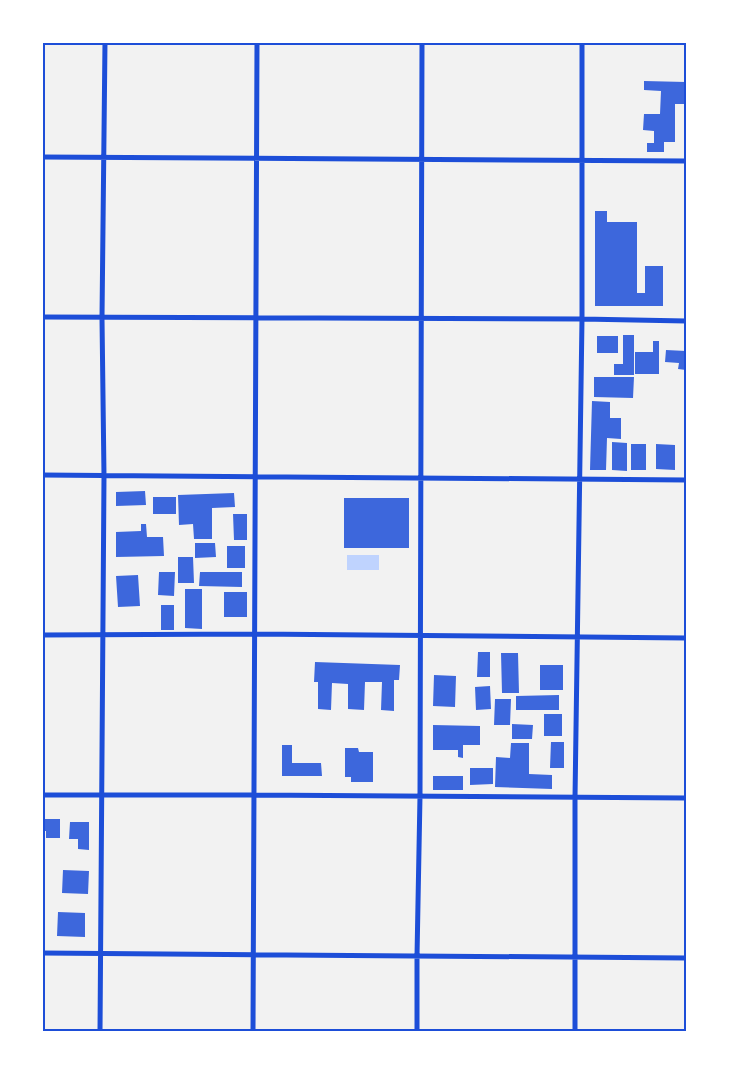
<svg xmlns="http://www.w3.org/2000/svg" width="729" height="1074" font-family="'Noto Sans',sans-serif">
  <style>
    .water { fill: #bfd3fe }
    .building { fill: #3d67dc }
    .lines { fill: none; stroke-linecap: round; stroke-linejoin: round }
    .minor { stroke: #1d4ed8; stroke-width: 5 }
    .neatline { fill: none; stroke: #1d4ed8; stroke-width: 2 }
  </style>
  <rect width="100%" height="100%" fill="#f2f2f2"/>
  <path class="water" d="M347 555H379V570H347Z"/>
  <path class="building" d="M644 81 686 82V104H675V142H664V152H647V143H654V131L643 130 644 114H660L661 91 644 90Z
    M595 211H607V222H637V293H645V266H663V306H595Z
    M623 335H634V375H614V364H623Z
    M597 336H618V353H597Z
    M653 341H659V374H635V352H653Z
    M666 350 686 351V370L678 369 679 363 665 362Z
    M594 377H634L633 398 594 397Z
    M592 401 610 402V418H621V439L607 438 606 470H590Z
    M612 442 627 443V471L612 470Z
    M631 444H646V470H631Z
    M656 444 675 445V470L656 469Z
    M145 491 146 505 116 506V492Z
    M234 493 235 507 212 508V539H194L193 524 179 525 178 495Z
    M153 497H176V514H153Z
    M344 498H409V548H344Z
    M233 514H247V540H234Z
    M141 524H146L147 537H163L164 556 116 557V532L141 531Z
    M195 543H215L216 557 195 558Z
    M227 546H245V568H227Z
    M178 557H193L194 583H178Z
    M159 572H175L174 596 158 595Z
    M200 572H242V587L199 586Z
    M138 575 140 606 118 607 116 576Z
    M185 589H202V629L185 628Z
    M224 592H247V617H224Z
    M161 605H174V630H161Z
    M478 652H490V677H477Z
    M501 653H518L519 693H502Z
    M315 662 400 665 399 680H394V711L381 710 382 682H365L364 710 348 709V684L332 683 331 710 318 709V682H314Z
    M540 665H563V690H540Z
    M434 675 456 676 455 707 433 706Z
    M490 686 491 709 476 710 475 687Z
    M559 695V710H516V696Z
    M495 699H511L510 725H494Z
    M544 714H562V736H544Z
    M512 724 533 725 532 739H512Z
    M433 725 480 726V745H463V758L458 757V750H433Z
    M551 742H564V768H550Z
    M511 743H529V774L552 775V789L495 787 496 757 510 758Z
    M282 745H292V763H321L322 776H282Z
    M345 748H358L359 752H373V782H351V777H345Z
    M470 768H493V784L470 785Z
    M433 776H463V790H433Z
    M42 819H60V838H46V831H42Z
    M70 822H89V850L78 849V839H69Z
    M63 870 89 871 88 894 62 893Z
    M58 912 85 913V937L57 936Z"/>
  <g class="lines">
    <path class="minor" d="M42 157 686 161
      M42 317 582 319 686 321
      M42 475 686 480
      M42 635 255 634 686 638
      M42 795H254L686 798
      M42 953 686 958
      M100 1032 104 476 102 318 105 42
      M253 1032 257 42
      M417 1032V956L420 796 422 42
      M575 1032V798L582 319V42"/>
  </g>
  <rect width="729" height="1074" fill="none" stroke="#ffffff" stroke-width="88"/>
  <rect x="44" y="44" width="641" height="986" class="neatline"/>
</svg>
